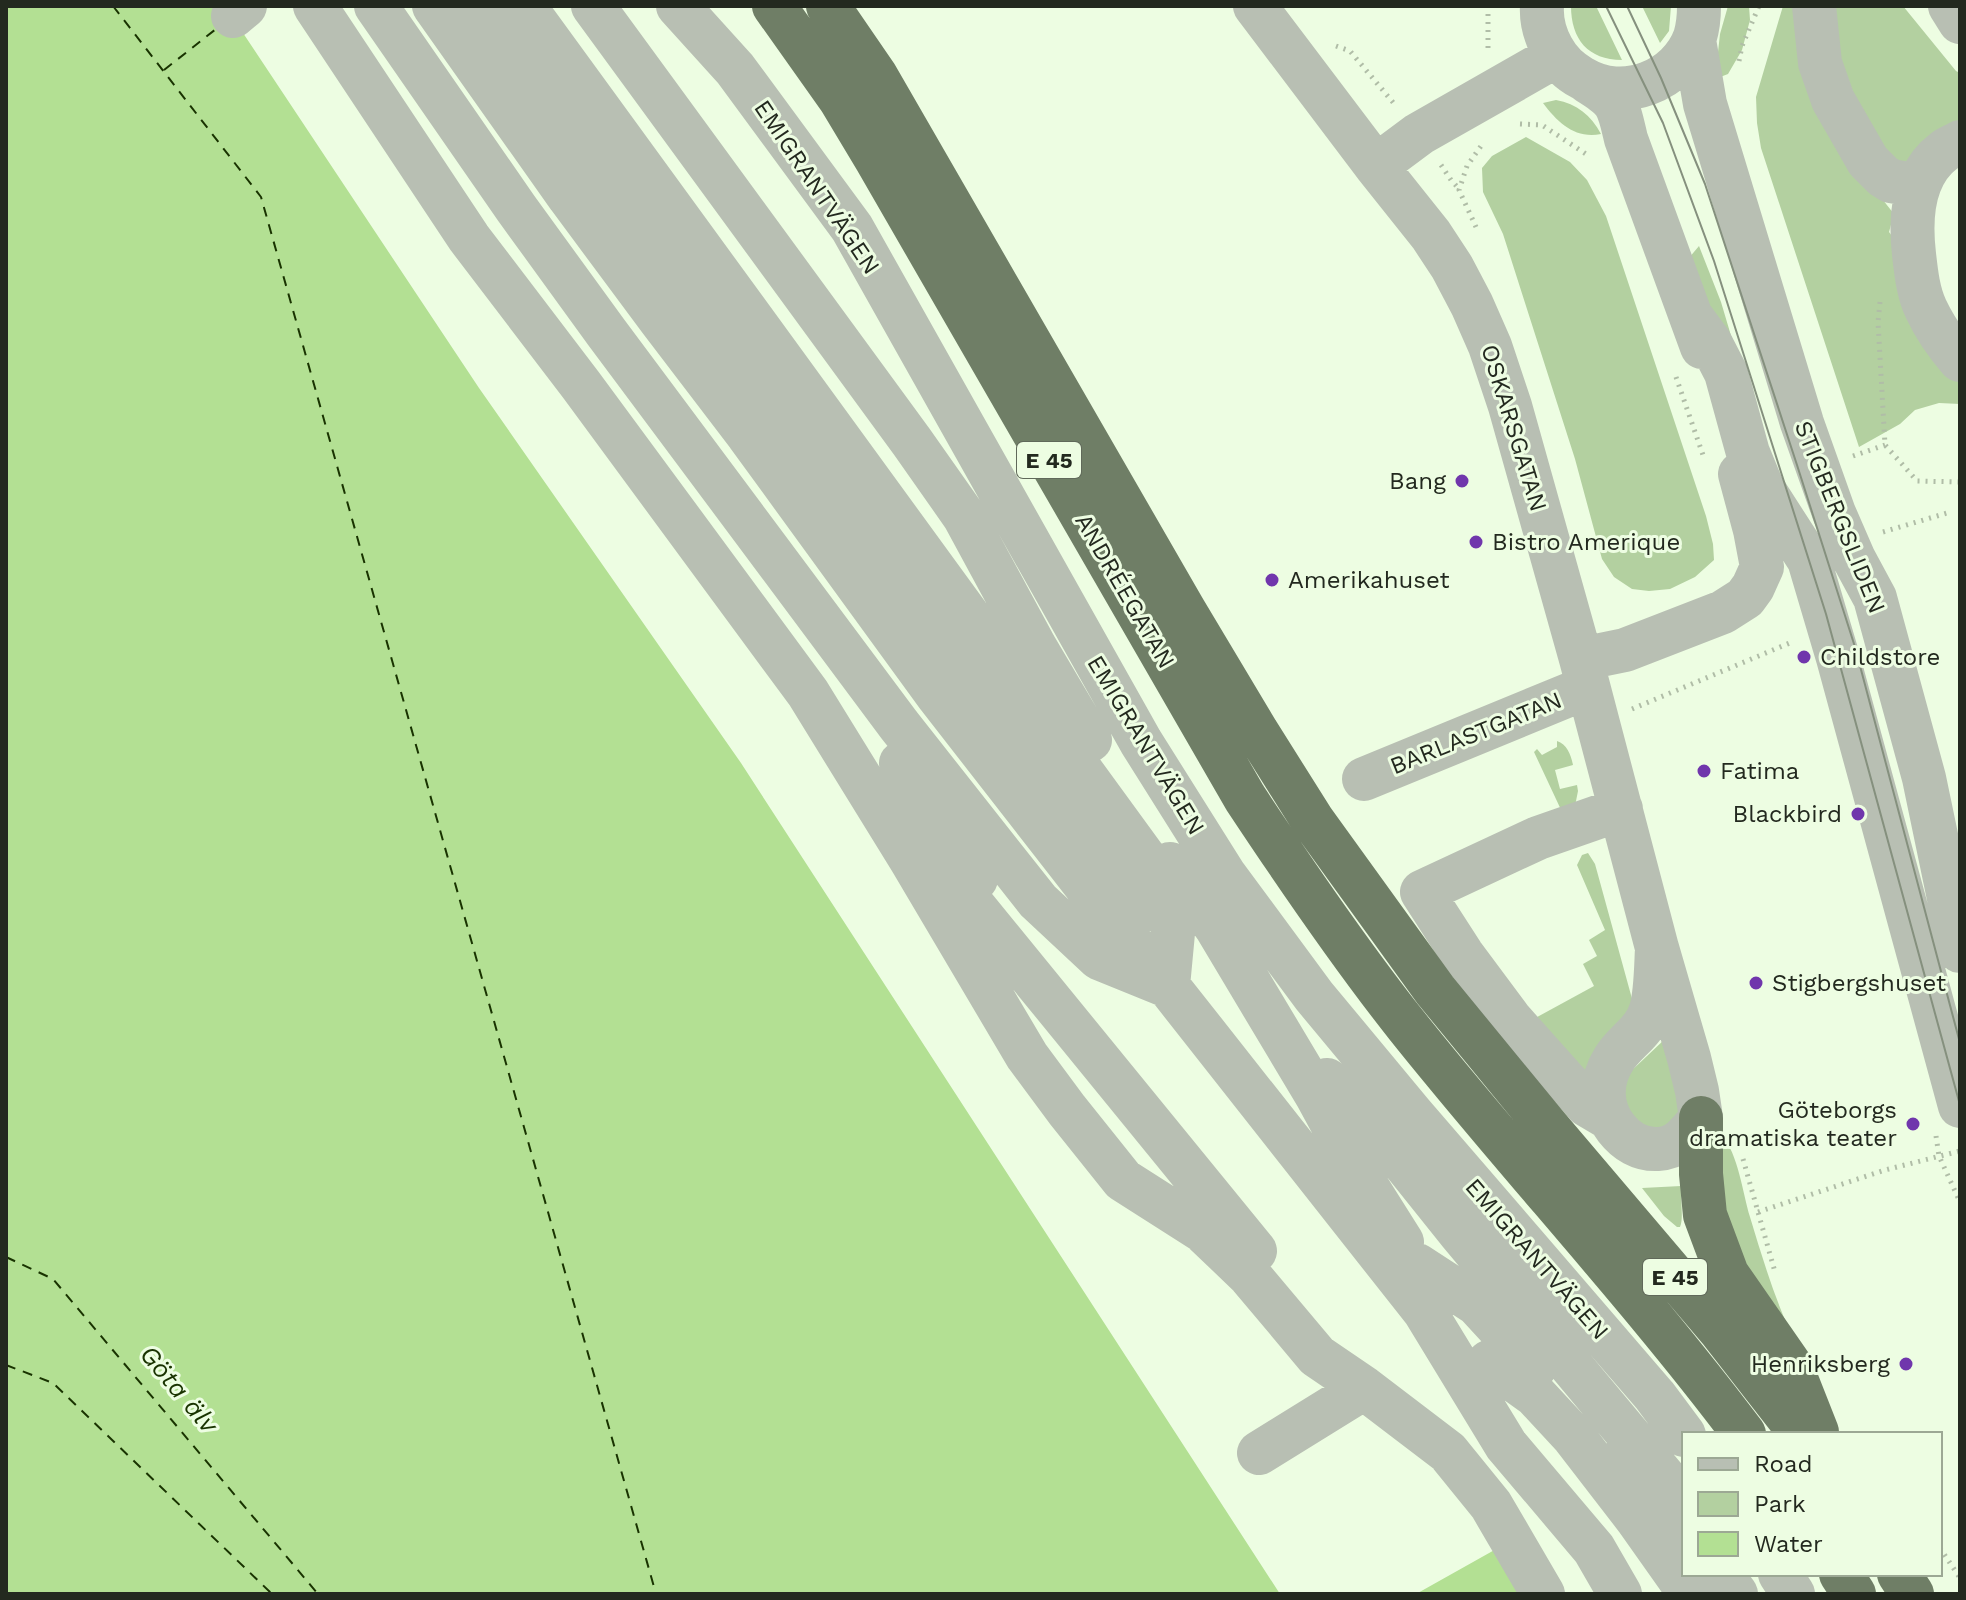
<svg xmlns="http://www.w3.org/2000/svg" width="1966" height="1600" font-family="'Work Sans',sans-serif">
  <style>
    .green { fill: #b3d0a0 }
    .water { fill: #b3e093 }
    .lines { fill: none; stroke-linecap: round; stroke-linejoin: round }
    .ferry { stroke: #193300; stroke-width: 2; stroke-dasharray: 10 8; stroke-linecap: butt }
    .path { stroke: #b0bda7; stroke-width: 5; stroke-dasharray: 2 6; stroke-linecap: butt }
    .minor { stroke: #b8bfb3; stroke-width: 44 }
    .highway { stroke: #6f7e66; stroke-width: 44 }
    .tram { stroke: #85907e; stroke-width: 2 }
    .poi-dot { fill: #7036ac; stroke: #edfde2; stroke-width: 3 }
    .labels { text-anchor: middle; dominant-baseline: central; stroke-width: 6; stroke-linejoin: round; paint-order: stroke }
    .shield { fill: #edfde2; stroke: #60695a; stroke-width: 2 }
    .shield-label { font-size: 22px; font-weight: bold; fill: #23291f }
    .street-label { font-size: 24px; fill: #23291f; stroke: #edfde2 }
    .poi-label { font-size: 24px; fill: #23291f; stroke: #edfde2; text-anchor: start }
    .water-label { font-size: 26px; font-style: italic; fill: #193300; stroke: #edfde2 }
  </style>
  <rect width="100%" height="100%" fill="#edfde2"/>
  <path class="green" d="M1571 6H1596L1622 60C1588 60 1571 39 1571 6Z
    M1642 6H1671L1669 31 1660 43Z
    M1728 6H1749L1750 20 1742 50 1728 74 1715 79 1720 34Z
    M1783 6H1803L1879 195 1894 214 1889 232 1905 253 1960 377V404L1939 403 1915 410 1900 424 1859 447 1761 148 1757 123 1756 97Z
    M1822 6H1903L1956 71 1960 73V124L1924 157 1901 163 1874 151Z
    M1556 100C1577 104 1591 115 1601 134 1575 139 1558 123 1543 103Z
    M1526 137 1570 162 1587 180 1606 216 1706 516 1713 544 1714 560 1695 577 1670 589 1649 591 1632 589 1614 577 1602 559 1575 459 1503 234 1483 192 1482 168 1492 156Z
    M1699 246 1721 302 1776 487 1683 265Z
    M1557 741C1567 744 1571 755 1573 765L1555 770 1560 789 1577 785 1578 791 1575 806 1563 814 1534 752 1537 749 1542 755 1557 747Z
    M1588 853 1595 864 1634 1006 1583 1082 1528 1022 1594 986 1583 964 1597 956 1589 940 1605 930 1577 865 1582 855Z
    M1665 1039 1682 1114 1676 1128 1637 1130 1621 1093 1629 1073Z
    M1722 1136C1738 1153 1743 1194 1750 1217 1762 1257 1774 1296 1791 1334L1724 1234Z
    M1681 1186C1680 1197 1684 1219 1680 1227H1677L1664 1216 1642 1188Z"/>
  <path class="water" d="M6 6H225L479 388 741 763 1280 1594H6Z
    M1498 1548 1524 1594H1416Z"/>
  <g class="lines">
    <path class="ferry" d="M113 6 261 197 656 1594
      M164 70 216 29
      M6 1257 53 1279 318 1594
      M6 1365 53 1383 272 1594"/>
    <path class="path" d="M1488 6V49
      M1336 46 1350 51 1396 106
      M1739 61 1742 46 1759 6
      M1520 124 1542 125 1589 156
      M1441 165 1451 180 1459 189
      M1476 227 1459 190 1467 166 1481 146
      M1880 302 1878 322 1885 445 1917 481 1960 482
      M1676 377 1704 458
      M1853 456 1885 445
      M1883 532 1947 513
      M1632 709 1792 642
      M1936 1136 1939 1156 1960 1202
      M1743 1159 1775 1272
      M1758 1212 1885 1170 1960 1151
      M1940 1548 1960 1578"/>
    <path class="minor" d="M315 6 469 238 581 385 808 693 911 860 1027 1056 1067 1110 1123 1180 1203 1231 1249 1275 1317 1356 1364 1388 1448 1452 1491 1505 1543 1594
      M376 6 516 208 606 332 899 725 1038 901 1099 958 1168 986
      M434 6 569 197 661 321 748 435 938 696 1121 931 1164 980
      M474 6 1143 911
      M524 6 1176 901 1168 986 1425 1312 1506 1445 1594 1549 1620 1594
      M593 6 912 442 964 516 1035 647 1090 740
      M678 6 735 69 852 228 1141 742 1224 874 1314 996 1412 1114 1655 1396 1684 1435
      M1255 6 1376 166 1431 235 1452 267 1472 305 1490 346 1510 406 1581 659 1657 948 1689 1058 1697 1091 1701 1118C1689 1133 1679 1148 1658 1149 1640 1150 1626 1141 1616 1128 1600 1107 1600 1081 1614 1059 1626 1040 1644 1033 1651 1010 1656 993 1656 967 1657 948
      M1542 6C1541 21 1545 35 1552 48 1559 61 1569 71 1582 78 1623 103 1679 81 1695 37 1698 27 1699 17 1699 6
      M1814 6 1820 63 1833 100 1868 161 1883 176 1891 181 1919 186
      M1950 6 1960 22
      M233 16 245 6
      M1694 40 1705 104 1802 423 1834 513 1854 559 1875 598 1924 778 1960 951
      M1588 82C1619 101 1618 105 1626 139L1702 347
      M1960 142C1955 145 1948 148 1944 151 1912 175 1910 219 1914 254 1916 272 1918 292 1926 309 1935 328 1946 344 1960 360
      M1376 166 1419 134 1556 56
      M1693 319 1710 342 1726 373 1748 453 1762 487 1809 560 1838 658 1960 1106
      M1581 659 1625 650 1723 612 1745 598 1753 587 1762 567 1755 530 1740 474
      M901 763 948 845 976 879
      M1364 779 1588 687
      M941 864 949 876 1255 1251
      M1170 864 1216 927 1317 1096 1361 1177 1402 1242
      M1327 1080 1404 1163 1460 1233 1684 1501
      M1609 1118 1587 1105 1511 1020 1462 954 1422 892 1538 838 1621 809
      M1417 1265 1477 1304 1535 1367
      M1489 1362 1535 1395 1573 1436 1637 1519 1690 1594
      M1259 1453 1364 1388
      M1616 1463 1684 1553
      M1721 1574 1736 1594
      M1780 1574 1793 1594"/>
    <path class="highway" d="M774 6 840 99 876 159 1245 798C1296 875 1349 953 1407 1026 1517 1164 1638 1293 1744 1434
      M828 6 876 76 1184 610 1257 732 1313 821 1435 990 1545 1124 1720 1330 1801 1434
      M1701 1118V1174L1705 1215 1727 1274 1791 1366 1817 1432
      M1841 1574 1854 1594
      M1899 1574 1912 1594"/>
    <path class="tram" d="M1606 6 1663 123 1714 261 1826 614 1960 1105
      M1627 6 1661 78 1705 184 1797 465 1855 647 1960 1043"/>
  </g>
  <g class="poi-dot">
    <circle cx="1462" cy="481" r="8"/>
    <circle cx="1476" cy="542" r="8"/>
    <circle cx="1272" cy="580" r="8"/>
    <circle cx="1804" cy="657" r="8"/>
    <circle cx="1704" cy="771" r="8"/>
    <circle cx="1858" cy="814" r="8"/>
    <circle cx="1756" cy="983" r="8"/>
    <circle cx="1913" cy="1124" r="8"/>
    <circle cx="1906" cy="1364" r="8"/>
  </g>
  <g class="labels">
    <g class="shield">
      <rect x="1017" y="442" width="64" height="36" rx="6"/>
      <rect x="1643" y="1259" width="64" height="36" rx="6"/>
    </g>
    <g class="shield-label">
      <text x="1049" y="460">E 45</text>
      <text x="1675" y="1277">E 45</text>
    </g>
    <g class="street-label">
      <text transform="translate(817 187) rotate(56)">EMIGRANTVÄGEN</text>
      <text transform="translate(1514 428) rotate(73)">OSKARSGATAN</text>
      <text transform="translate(1840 517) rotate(68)">STIGBERGSLIDEN</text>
      <text transform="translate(1125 591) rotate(60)">ANDRÉEGATAN</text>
      <text transform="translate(1476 733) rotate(-22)">BARLASTGATAN</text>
      <text transform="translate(1146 745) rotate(59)">EMIGRANTVÄGEN</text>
      <text transform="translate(1537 1259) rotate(49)">EMIGRANTVÄGEN</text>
    </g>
    <g class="poi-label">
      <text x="1446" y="481" text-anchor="end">Bang</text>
      <text x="1492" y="542">Bistro Amerique</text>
      <text x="1288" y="580">Amerikahuset</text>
      <text x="1820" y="657">Childstore</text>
      <text x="1720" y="771">Fatima</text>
      <text x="1842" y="814" text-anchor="end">Blackbird</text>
      <text x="1772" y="983">Stigbergshuset</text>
      <text x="1897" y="1110" text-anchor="end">Göteborgs<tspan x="1897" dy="28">dramatiska teater</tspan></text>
      <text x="1890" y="1364" text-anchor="end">Henriksberg</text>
    </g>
    <g class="water-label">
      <text transform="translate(179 1389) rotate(50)">Göta älv</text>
    </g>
  </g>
  <rect width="1966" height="1600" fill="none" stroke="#23291f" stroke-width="16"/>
  <rect x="1682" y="1432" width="260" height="144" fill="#edfde2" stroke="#9ca894" stroke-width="2"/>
  <rect x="1698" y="1458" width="40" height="12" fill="#b8bfb3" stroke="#9ca894" stroke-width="2"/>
  <text x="1754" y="1472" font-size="24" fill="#23291f">Road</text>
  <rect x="1698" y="1492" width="40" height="24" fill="#b3d0a0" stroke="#9ca894" stroke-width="2"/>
  <text x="1754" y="1512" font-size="24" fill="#23291f">Park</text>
  <rect x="1698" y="1532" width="40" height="24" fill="#b3e093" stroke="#9ca894" stroke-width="2"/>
  <text x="1754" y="1552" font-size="24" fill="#23291f">Water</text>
</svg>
